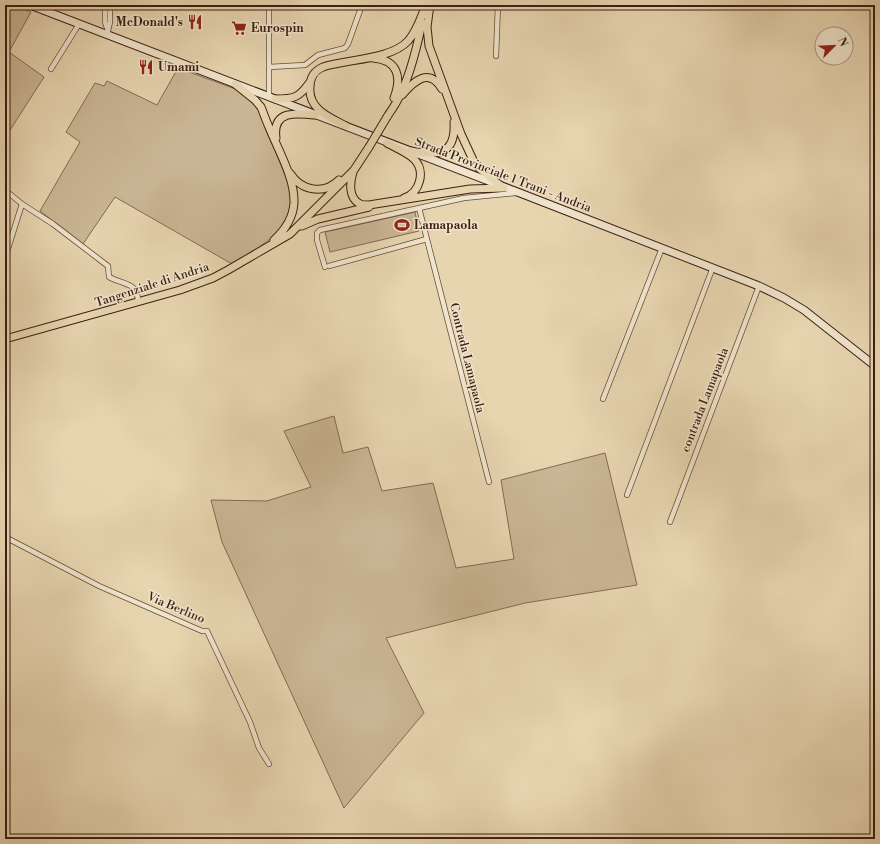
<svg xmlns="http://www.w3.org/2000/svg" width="880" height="844" font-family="'Libre Bodoni',serif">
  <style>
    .green { fill: #cab695; stroke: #846a53 }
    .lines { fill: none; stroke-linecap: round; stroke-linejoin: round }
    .street-casing { stroke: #684c39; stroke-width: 6 }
    .secondary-casing { stroke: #3d1e11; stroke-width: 9 }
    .primary-casing { stroke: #3d1e11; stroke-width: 9 }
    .street { stroke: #efe4cc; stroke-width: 4.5 }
    .secondary { stroke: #efe4cc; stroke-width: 7 }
    .primary { stroke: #e7d5b0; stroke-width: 7 }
    .primary-bridge-casing { stroke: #3d1e11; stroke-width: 9; stroke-linecap: butt }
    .primary-bridge { stroke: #e7d5b0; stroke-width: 7 }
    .labels { text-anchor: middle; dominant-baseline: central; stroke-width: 3; stroke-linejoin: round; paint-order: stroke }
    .poi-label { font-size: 12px; font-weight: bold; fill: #3d1e11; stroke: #efe4cc; text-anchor: start }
    .street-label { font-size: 12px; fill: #3d1e11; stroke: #efe4cc }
  </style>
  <rect width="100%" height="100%" fill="#e7d5b0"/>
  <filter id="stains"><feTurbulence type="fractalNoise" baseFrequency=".005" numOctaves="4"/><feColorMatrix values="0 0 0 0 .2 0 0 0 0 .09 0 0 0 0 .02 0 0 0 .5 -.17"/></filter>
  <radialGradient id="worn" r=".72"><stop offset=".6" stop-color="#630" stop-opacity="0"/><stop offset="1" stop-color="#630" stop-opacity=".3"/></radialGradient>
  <path class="green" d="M5 5H13L31 12 9 52 44 77 5 138Z
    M178 68 241 91 257 106 290 187C293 199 292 216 284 226 272 241 248 253 232 264L115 197 83 244 40 211 80 142 66 132 95 83 104 86 107 81 157 105Z
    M415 212 419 231 330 252 325 232Z
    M334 416 343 453 368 447 382 491 433 483 456 568 514 559 501 480 605 453 637 585 525 603 386 638 424 713 344 808 222 542 211 500 267 501 311 487 284 431Z"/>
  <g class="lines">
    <g class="street-casing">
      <path id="street" d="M105 5V22L108 31
        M107 35 110 22V5
        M496 56 498 5
        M269 67 305 65 318 55 345 48 348 44 362 5
        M51 69 79 24
        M269 97V5
        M5 190 22 204 53 224 104 263 108 266 109 277C124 285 138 282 138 302
        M419 208 489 482
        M5 258 22 204
        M329 266 427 239
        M325 267 317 240V233L320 230 464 198 516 193
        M603 399 662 248
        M627 495 713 267
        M670 522 759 286
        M5 537 99 586 202 631H207L250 722 259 748 269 764"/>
    </g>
    <g class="secondary-casing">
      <path id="secondary" d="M30 5 520 193 759 286 784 298 804 310 875 366"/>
    </g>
    <g class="primary-casing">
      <path id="primary" d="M430 5 427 27 429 46 461 134 473 160 480 169 501 186
        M373 58C398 60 402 77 394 98
        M235 84 255 100 261 107C264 114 266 121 269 127 278 150 295 178 294 203 293 218 285 230 274 240
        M402 95C414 81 429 67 442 89
        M275 99C294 99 299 98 310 82
        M387 117C390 112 394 107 397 101 409 80 417 47 422 23
        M346 126C329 117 308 109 310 87 310 77 314 71 323 67 347 59 390 60 408 41 417 31 421 17 426 5
        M276 138C272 110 296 113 315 115
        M387 143C394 147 408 153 414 159 426 171 420 193 404 198
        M411 151C438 156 456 155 454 122
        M353 172C350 182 348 198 360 204 362 205 366 205 369 205L470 189 504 188
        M290 173C301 191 324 195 339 180
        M302 226 318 219 369 207
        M5 339 180 290 213 278 228 270 290 234 354 170 369 147"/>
    </g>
    <use href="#street" class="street"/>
    <use href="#secondary" class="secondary"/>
    <use href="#primary" class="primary"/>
    <g class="primary-bridge-casing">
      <path id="primary-bridge" d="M369 147 387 117"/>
    </g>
    <use href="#primary-bridge" class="primary-bridge"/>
  </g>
  <defs>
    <g id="restaurant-bare" transform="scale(1.2)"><path d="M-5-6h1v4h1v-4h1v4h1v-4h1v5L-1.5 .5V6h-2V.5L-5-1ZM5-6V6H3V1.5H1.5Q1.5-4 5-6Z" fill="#8f2418" stroke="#efe4cc" stroke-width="2.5" paint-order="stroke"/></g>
    <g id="supermarket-bare" transform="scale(1.2)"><path d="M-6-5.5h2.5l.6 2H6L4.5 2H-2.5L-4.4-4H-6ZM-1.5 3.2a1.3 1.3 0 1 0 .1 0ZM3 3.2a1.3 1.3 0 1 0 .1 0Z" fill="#8f2418" stroke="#efe4cc" stroke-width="2.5" paint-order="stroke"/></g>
    <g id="stadium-bare" transform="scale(1.2)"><path d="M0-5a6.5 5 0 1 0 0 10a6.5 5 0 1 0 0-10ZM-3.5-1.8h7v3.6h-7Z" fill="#8f2418" stroke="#efe4cc" stroke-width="2.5" paint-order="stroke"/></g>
  </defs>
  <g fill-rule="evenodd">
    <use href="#restaurant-bare" x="195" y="22"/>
    <use href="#supermarket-bare" x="239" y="28"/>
    <use href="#restaurant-bare" x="146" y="67"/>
    <use href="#stadium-bare" x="402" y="225"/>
  </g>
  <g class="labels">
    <g class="poi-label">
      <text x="183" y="22" text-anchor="end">McDonald's</text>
      <text x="251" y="28">Eurospin</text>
      <text x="158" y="67">Umami</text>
      <text x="414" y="225">Lamapaola</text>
    </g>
    <g class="street-label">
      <text transform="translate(503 175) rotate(21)">Strada Provinciale 1 Trani - Andria</text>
      <text transform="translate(152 285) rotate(-18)">Tangenziale di Andria</text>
      <text transform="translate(467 358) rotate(76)">Contrada Lamapaola</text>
      <text transform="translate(705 400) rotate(-69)">contrada Lamapaola</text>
      <text transform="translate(176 608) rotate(23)">Via Berlino</text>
    </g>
  </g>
  <rect width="880" height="844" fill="none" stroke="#e7d5b0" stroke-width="20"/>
  <rect x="6" y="6" width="868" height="832" fill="none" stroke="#3d1e11" stroke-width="2"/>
  <rect x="10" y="10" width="860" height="824" fill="none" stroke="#3d1e11"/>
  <g transform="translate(834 46) rotate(66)"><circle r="19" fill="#efe4cc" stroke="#a89581"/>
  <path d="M0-3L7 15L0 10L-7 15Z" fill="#8f2418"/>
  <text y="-6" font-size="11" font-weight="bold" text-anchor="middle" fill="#3d1e11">N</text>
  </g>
  <rect width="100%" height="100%" filter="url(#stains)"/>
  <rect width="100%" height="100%" fill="url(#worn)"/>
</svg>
